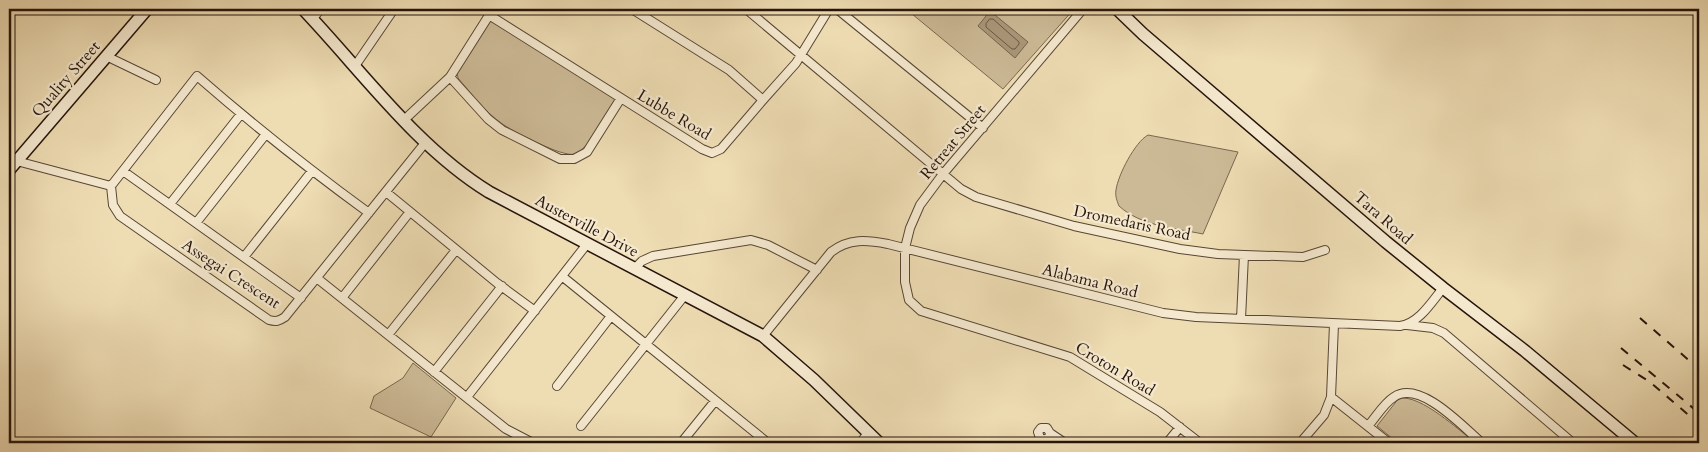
<svg xmlns="http://www.w3.org/2000/svg" width="1708" height="452" font-family="Cardo,serif">
  <style>
    .green { fill: #ccba96; stroke: #796750 }
    .water { fill: #aa987a; stroke: #75634e }
    .lines { fill: none; stroke-linecap: round; stroke-linejoin: round }
    .shore { stroke: #685642; stroke-width: 1 }
    .street-casing { stroke: #584635; stroke-width: 10 }
    .secondary-casing { stroke: #26140b; stroke-width: 14 }
    .street { stroke: #f4e8ce; stroke-width: 8 }
    .secondary { stroke: #f4e8ce; stroke-width: 11 }
    .rail { stroke: #26140b; stroke-width: 2; stroke-dasharray: 9 9; stroke-linecap: butt }
    .labels { text-anchor: middle; dominant-baseline: central; stroke-width: 4.5; stroke-linejoin: round; paint-order: stroke }
    .street-label { font-size: 16px; fill: #26140b; stroke: #f4e8ce }
  </style>
  <rect width="100%" height="100%" fill="#eedcb3"/>
  <filter id="stains"><feTurbulence type="fractalNoise" baseFrequency=".004" numOctaves="4"/><feColorMatrix values="0 0 0 0 .2 0 0 0 0 .09 0 0 0 0 .02 0 0 0 .5 -.17"/></filter>
  <radialGradient id="worn" r=".72"><stop offset=".6" stop-color="#630" stop-opacity="0"/><stop offset="1" stop-color="#630" stop-opacity=".3"/></radialGradient>
  <path class="green" d="M906 9H1074L1003 89Z
    M488 21 494 22 616 99C607 113 590 148 575 154 563 158 512 131 501 123 484 111 471 93 458 78L457 72Z
    M1148 135 1238 152 1203 234C1174 228 1141 226 1119 206 1117 201 1115 196 1116 190 1118 175 1135 142 1148 135Z
    M413 363 456 398 431 437 370 408 374 396 403 378Z
    M1399 398C1422 395 1458 430 1476 443H1398L1377 426Z"/>
  <path class="water" d="M990 11 1028 42 1015 58 978 26Z"/>
  <g class="lines">
    <path class="shore" d="M990 19H993L1019 42V44L1015 49H1012L986 27V24Z"/>
    <g class="street-casing">
      <path id="street" d="M632 9 729 70 763 100
        M746 9 961 189 976 197 1074 226 1180 249 1218 254 1303 257 1325 250
        M837 9 983 128
        M1083 9 943 174 920 205 910 228 905 248V282L909 300 921 311 1070 357 1160 412 1200 443
        M489 15 702 149 712 153 721 149 763 100 796 63 829 9
        M312 19 321 9
        M106 56 156 80
        M355 66 394 9
        M450 77 488 119 502 130 560 159H574L587 152 621 98
        M404 120 450 77 493 9
        M9 159 111 186
        M123 171 301 298
        M386 192 497 283 535 311
        M170 204 241 114
        M369 213C310 170 252 124 197 76L111 186 113 205 120 216 269 320C276 322 279 321 285 317L425 143
        M196 223 266 134
        M244 257 312 171
        M634 269 642 261 653 256 751 240 768 245 817 270
        M563 277 768 443
        M318 279 506 429 533 443
        M342 298 409 213
        M1241 319 1244 255
        M1407 325 1433 328 1444 333 1573 443
        M388 335 456 250
        M763 336 831 252C849 238 867 240 888 244L1163 313 1196 317 1400 326C1419 323 1431 303 1443 288
        M434 372 502 286
        M557 386 611 316
        M467 397 587 244
        M1331 397 1389 443
        M581 426 685 295
        M1368 426C1376 417 1384 403 1394 397 1420 379 1464 428 1482 443
        M1050 433V436L1045 440 1040 438 1038 432 1041 428H1047L1050 433 1065 443
        M681 443 715 401
        M860 443 868 433
        M1167 443 1180 427
        M1300 443 1324 415 1331 397 1334 324"/>
    </g>
    <g class="secondary-casing">
      <path id="secondary" d="M303 9C362 71 416 147 489 192L763 336 814 380 879 443
        M1117 9 1143 34 1386 242 1443 288 1525 351 1635 443
        M9 170 147 9"/>
    </g>
    <use href="#street" class="street"/>
    <use href="#secondary" class="secondary"/>
    <path class="rail" d="M1640 318 1699 369
      M1621 348 1699 413
      M1623 365 1650 382 1699 424"/>
  </g>
  <g class="labels">
    <g class="street-label">
      <text transform="translate(66 79) rotate(-49)">Quality Street</text>
      <text transform="translate(674 115) rotate(31)">Lubbe Road</text>
      <text transform="translate(953 142) rotate(-50)">Retreat Street</text>
      <text transform="translate(1383 218) rotate(41)">Tara Road</text>
      <text transform="translate(1132 223) rotate(12)">Dromedaris Road</text>
      <text transform="translate(587 226) rotate(28)">Austerville Drive</text>
      <text transform="translate(231 274) rotate(33)">Assegai Crescent</text>
      <text transform="translate(1090 281) rotate(14)">Alabama Road</text>
      <text transform="translate(1115 369) rotate(31)">Croton Road</text>
    </g>
  </g>
  <rect width="1708" height="452" fill="none" stroke="#eedcb3" stroke-width="30"/>
  <rect x="10" y="10" width="1688" height="432" fill="none" stroke="#26140b" stroke-width="2.5"/>
  <rect x="15" y="15" width="1678" height="422" fill="none" stroke="#26140b"/>
  <rect width="100%" height="100%" filter="url(#stains)"/>
  <rect width="100%" height="100%" fill="url(#worn)"/>
</svg>
